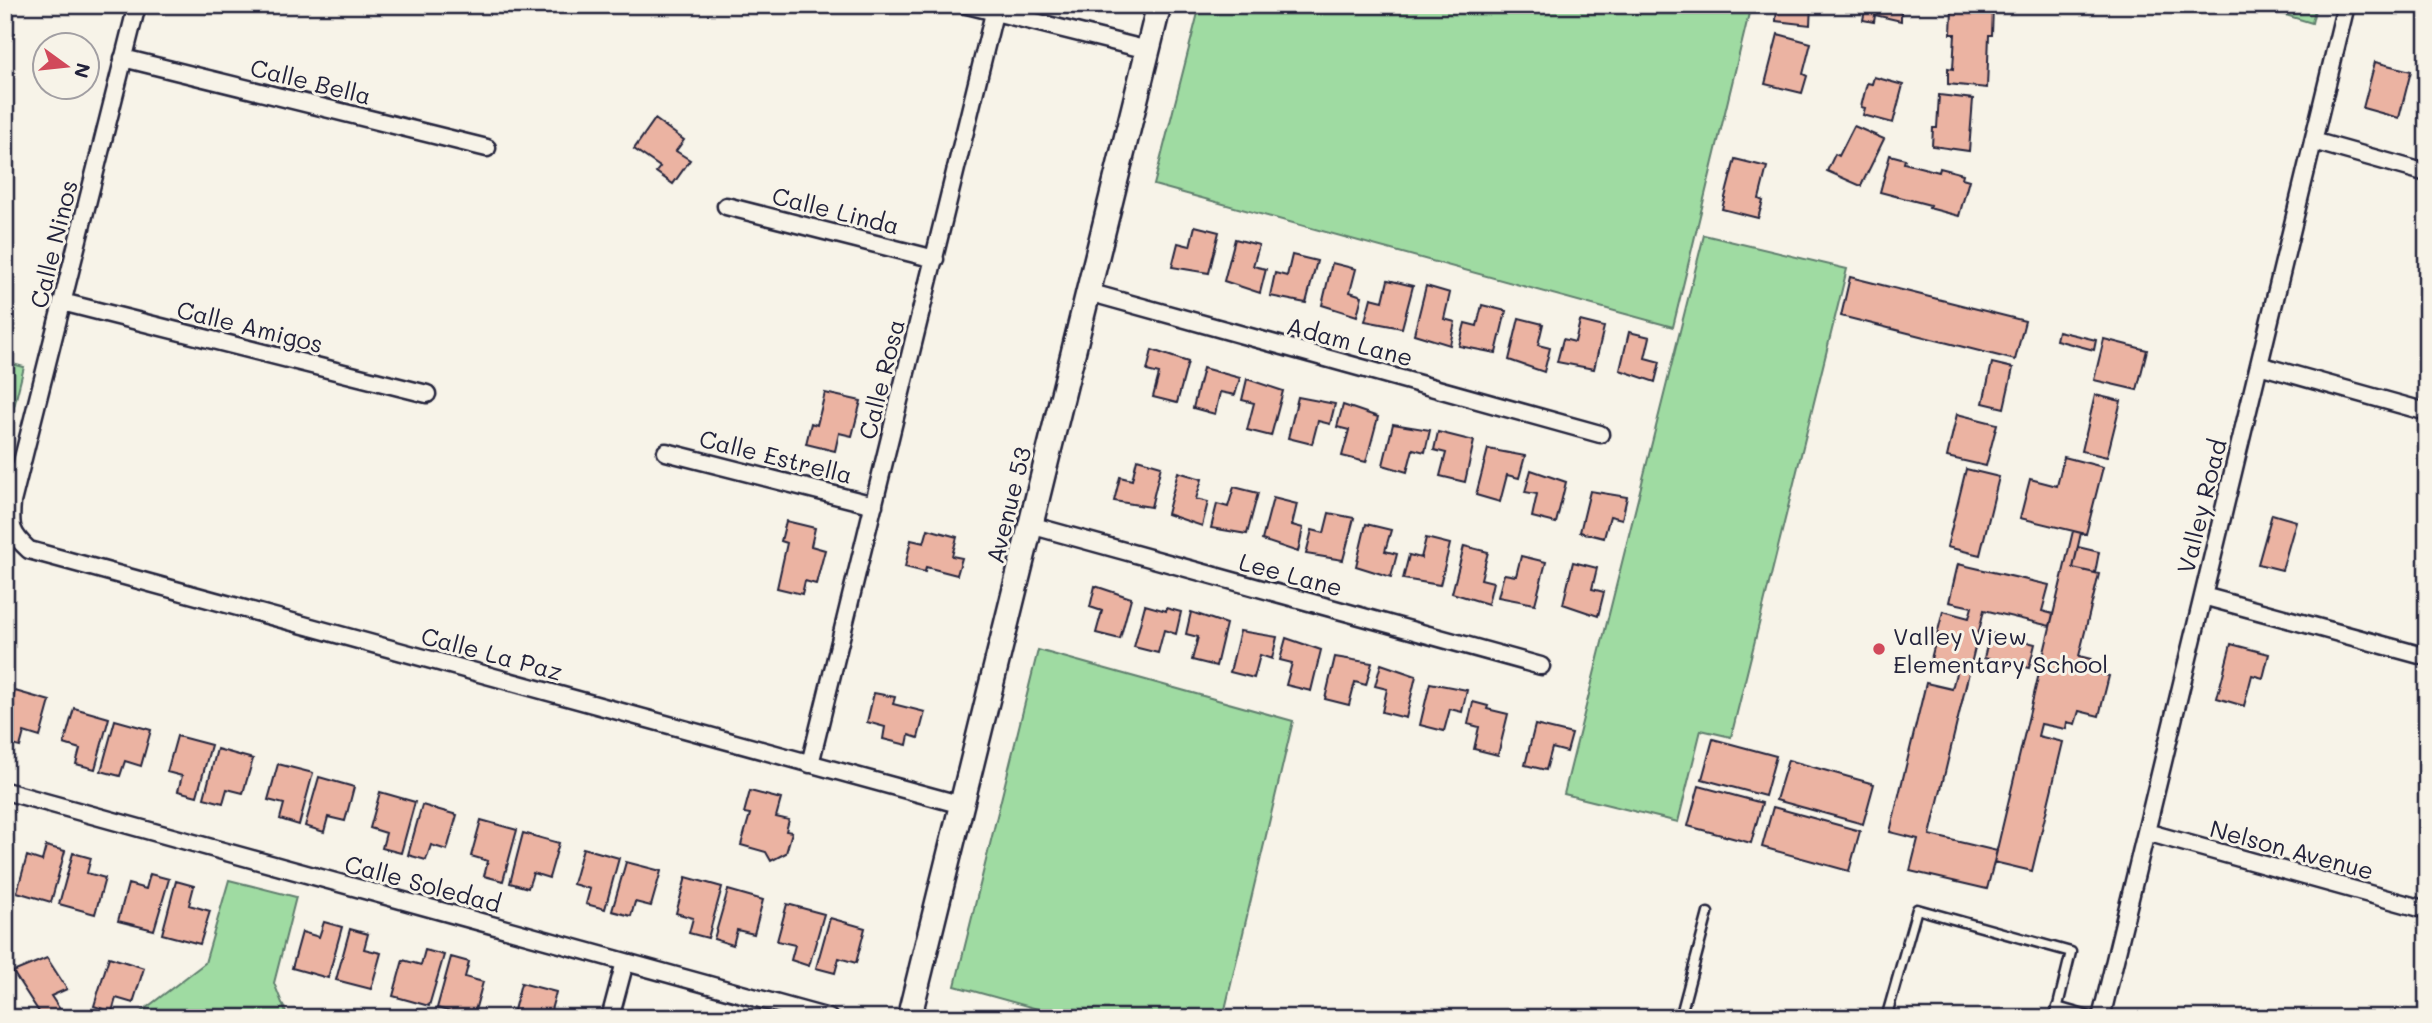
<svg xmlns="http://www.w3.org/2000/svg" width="2432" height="1023" font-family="Mali,sans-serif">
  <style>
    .green { fill: #9fdba2; stroke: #607e6e; stroke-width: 2 }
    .building { fill: #ebb3a2; stroke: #22223b; stroke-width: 2 }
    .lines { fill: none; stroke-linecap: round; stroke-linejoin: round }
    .lane-casing { stroke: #22223b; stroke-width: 13 }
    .street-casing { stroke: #22223b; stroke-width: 21 }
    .secondary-casing { stroke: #22223b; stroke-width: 28 }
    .lane { stroke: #f7f3e8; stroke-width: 8 }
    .street { stroke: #f7f3e8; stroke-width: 16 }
    .secondary { stroke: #f7f3e8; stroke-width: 23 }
    .poi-dot { fill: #d1495b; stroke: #f7f3e8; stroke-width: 2.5 }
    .labels { text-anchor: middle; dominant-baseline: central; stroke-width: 6; stroke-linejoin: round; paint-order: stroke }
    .street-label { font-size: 24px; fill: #22223b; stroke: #f7f3e8 }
    .poi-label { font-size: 24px; fill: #22223b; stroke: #f7f3e8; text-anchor: start }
  </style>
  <rect width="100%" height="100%" fill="#f7f3e8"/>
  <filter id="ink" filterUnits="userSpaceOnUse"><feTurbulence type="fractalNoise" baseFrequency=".0143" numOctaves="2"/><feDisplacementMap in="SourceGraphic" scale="14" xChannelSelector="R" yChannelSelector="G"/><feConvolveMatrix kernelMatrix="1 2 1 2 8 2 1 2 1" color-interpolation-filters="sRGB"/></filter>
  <g filter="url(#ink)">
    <path class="green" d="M1200 5H1751L1673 327 1154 185Z
      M2252 5H2316L2312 23Z
      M1704 235 1847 269 1731 737 1701 730 1678 822 1564 794Z
      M5 362 24 367 5 443Z
      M1038 650 1293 721 1223 1018H1070L955 986Z
      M229 880 296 897 274 983 288 1018H133L205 963Z"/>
    <path class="building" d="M1777 5H1811L1810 25 1776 21Z
      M1866 5 1877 8 1878 5H1901V21L1875 15 1874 22 1863 20Z
      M1958 5 1993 7 1992 35H1989L1987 88 1948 84V68L1953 69 1955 34H1951L1952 9H1958Z
      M1778 34 1811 43 1803 74 1807 76 1802 93 1765 84Z
      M2375 62 2411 71 2399 118 2363 108Z
      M1874 77 1903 85 1893 123 1863 115 1865 108 1861 107 1867 83 1872 84Z
      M1939 95 1973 99 1969 151 1932 146 1933 128H1937Z
      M655 119 684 140 676 151 690 160 673 184 656 172 660 167 634 149Z
      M1854 126 1884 139 1861 186 1827 171 1835 154 1839 156Z
      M1890 155 1905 159 1904 163 1939 172 1940 168 1963 174 1962 178 1969 180 1959 216 1929 208 1930 205 1880 192Z
      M1735 159 1767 167 1759 199 1763 201 1758 218 1722 209Z
      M1195 226 1219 232 1209 273 1172 267 1178 243 1190 246Z
      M1235 239 1259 245 1253 266 1266 269 1260 293 1224 281Z
      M1292 255 1317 261 1306 303 1270 296 1275 273 1287 276Z
      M1332 263 1356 269 1350 292 1362 296 1357 316 1322 305Z
      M1850 277 2025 321 2015 360 1841 316Z
      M1388 280 1413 286 1402 328 1365 321 1371 298 1383 301Z
      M1426 286 1450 293 1444 319 1455 322 1450 345 1414 334Z
      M1482 305 1506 311 1496 353 1459 346 1465 323 1477 326Z
      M1519 318 1543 324 1538 345 1550 348 1544 372 1509 360Z
      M1580 321 1604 327 1594 369 1557 362 1563 339 1575 342Z
      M2058 331 2096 340 2094 350 2056 340Z
      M1629 332 1650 337 1645 358 1660 362 1655 382 1620 370Z
      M2104 339 2147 350 2137 390 2094 380Z
      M1152 350 1188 362 1177 403 1153 397 1159 374 1147 371Z
      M1992 363 2013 368 2004 408 1983 403Z
      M1203 368 1240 378 1235 395 1220 392 1215 414 1193 408Z
      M1247 379 1283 391 1271 436 1247 430 1254 403 1242 400Z
      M825 393 861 401 852 436 839 433 835 451 806 444 811 423 817 425Z
      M2095 395 2121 401 2107 457 2082 451Z
      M1298 397 1335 404 1330 424 1318 421 1312 444 1288 438Z
      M1343 405 1378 417 1366 462 1342 456 1349 430 1337 427Z
      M1957 414 1997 424 1986 466 1947 457Z
      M1393 424 1430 430 1425 452 1413 449 1407 472 1383 465Z
      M1438 432 1474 441 1465 482 1440 476 1446 453 1434 450Z
      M1488 449 1525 456 1519 478 1507 475 1500 502 1476 495Z
      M2064 457 2103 467 2086 534 2020 518 2030 479 2057 486Z
      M1137 459 1161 466 1151 507 1114 501 1120 477 1132 480Z
      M1966 469 1999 477 1980 555 1947 547Z
      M1531 470 1566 482 1556 523 1532 517 1537 494 1525 492Z
      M1178 472 1202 479 1196 499 1208 502 1202 526 1167 514Z
      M1234 487 1258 493 1247 534 1211 528 1217 504 1228 507Z
      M1590 491 1627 497 1622 519 1610 516 1604 538 1580 532Z
      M1273 498 1297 504 1292 525 1303 528 1298 552 1262 540Z
      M1329 513 1354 518 1343 560 1306 554 1312 530 1324 533Z
      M2272 514 2296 521 2282 570 2258 564Z
      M786 521 815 528 811 546 825 550 816 584 805 581 802 594 777 588 787 543 781 541Z
      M1366 524 1391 530 1385 551 1397 554 1391 577 1356 566Z
      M928 529 957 537 952 556 962 558 957 575 926 567 925 572 905 567 911 540 924 543Z
      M2073 531 2081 533 2073 568 2099 574 2079 656 2091 659 2088 671 2109 676 2099 716 2079 711 2075 724 2067 722 2066 729 2041 724 2038 736 2063 742 2032 871 1994 862Z
      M1426 538 1450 544 1440 585 1403 579 1409 555 1421 558Z
      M1464 546 1488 552 1481 579 1493 582 1488 604 1452 593Z
      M2078 547 2099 552 2095 573 2073 568Z
      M1521 556 1546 562 1535 604 1498 597 1504 574 1516 576Z
      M1573 562 1597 568 1592 589 1604 592 1598 616 1563 604Z
      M1958 564 2049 585 2042 611 2053 614 2050 626 1984 610 1930 835 1997 851 1987 889 1910 871 1918 839 1890 832 1926 683 1952 689 1957 669 1930 663 1943 611 1969 618 1972 607 1949 602Z
      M1095 586 1131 598 1120 639 1096 633 1102 611 1090 607Z
      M1145 605 1166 611V608L1181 612 1176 634 1164 630 1158 653 1134 647Z
      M1191 612 1226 624 1216 666 1192 660 1198 637 1186 634Z
      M1240 631 1277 637 1272 659 1260 655 1254 678 1230 672Z
      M1990 633 2035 644 2029 668 1984 658Z
      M1286 638 1321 650 1311 691 1286 685 1292 663 1280 660Z
      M2231 644 2269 654 2263 678 2252 675 2244 706 2217 698Z
      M1335 657 1372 663 1366 685 1355 682 1349 705 1325 699Z
      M1381 664 1416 676 1406 718 1382 712 1387 689 1375 686Z
      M1430 683 1467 690 1462 712 1450 709 1444 731 1420 725Z
      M15 691 50 701 40 737 24 732 20 747 5 743V724Z
      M874 693 895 697 893 704 925 712 918 738 909 735 907 745 883 739 885 727 867 722Z
      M1473 702 1488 706 1487 709 1508 714 1498 755 1474 749 1479 727 1468 724Z
      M74 708 109 718 95 769 76 764 80 749 64 744Z
      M115 720 151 730 141 766 125 761 120 776 101 771Z
      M1535 725 1572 734 1567 752 1552 748 1546 770 1525 765Z
      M177 736 211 745 197 796 178 791 182 776 167 772Z
      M1713 739 1776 756 1765 796 1702 779Z
      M217 749 253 759 243 793 227 789 223 803 204 798Z
      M1788 760 1874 784 1863 824 1776 800Z
      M278 764 313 773 299 825 280 819 284 804 268 800Z
      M319 777 354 787 345 821 328 817 324 832 305 826Z
      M1699 786 1762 803 1751 843 1688 826Z
      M750 791 781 799 776 817 789 820 786 831 792 832 786 853 771 861 766 852 741 845 750 814 744 813Z
      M380 792 415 802 401 853 382 848 386 833 370 828Z
      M422 805 457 815 447 850 431 845 426 860 408 855Z
      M1773 807 1860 831 1849 871 1762 847Z
      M481 820 517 830 503 881 484 876 488 861 471 856Z
      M523 833 559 843 549 878 533 873 528 888 510 883Z
      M46 846 65 851 51 902 17 892 27 856 42 861Z
      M583 848 619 858 605 909 586 904 590 889 573 884Z
      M73 853 91 858 87 873 105 878 95 914 59 904Z
      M626 862 661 871 651 906 635 902 631 916 612 911Z
      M150 874 169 879 154 930 118 921 128 884 146 889Z
      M686 877 722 887 708 938 689 933 693 918 676 913Z
      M176 881 194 886 189 905 210 911 200 944 162 934Z
      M728 890 763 900 754 934 737 930 733 945 714 939Z
      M787 904 824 914 809 966 791 960 795 945 777 941Z
      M830 918 865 928 856 963 839 958 835 973 816 968Z
      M324 922 342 927 328 978 292 968 302 932 319 937Z
      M350 929 368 934 364 949 381 953 371 989 336 980Z
      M425 950 444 955 429 1006 393 996 403 960 421 965Z
      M109 957 144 968 133 1003 116 998 112 1012 94 1006Z
      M451 957 469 962 465 977 483 982 473 1018 437 1008Z
      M47 958 67 989 51 996 61 1011 43 1018 13 972Z
      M521 983 556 992 551 1010 566 1014 565 1018H512Z"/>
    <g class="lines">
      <g class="lane-casing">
        <path id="lane" d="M2057 1007 2095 1018
          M1680 1018 1708 913
          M1886 1018 1917 909 2071 952 2055 1018"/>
      </g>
      <g class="street-casing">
        <path id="street" d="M137 5 12 502C10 526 10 533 29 550L962 805
          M967 5 1148 50
          M123 58 487 148
          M2313 141 2427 173
          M726 206 935 259
          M1088 292 1600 434
          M62 302 427 394
          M2259 365 2427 412
          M666 452 874 505
          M1030 525 1541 666
          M2203 596 2427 657
          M810 764 996 5
          M5 791 829 1018
          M2146 832 2427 910
          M610 1018 625 962
          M2101 1018 2346 5"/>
      </g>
      <g class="secondary-casing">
        <path id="secondary" d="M909 1018 1159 5"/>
      </g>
      <use href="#lane" class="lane"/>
      <use href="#street" class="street"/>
      <use href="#secondary" class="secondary"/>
    </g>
  </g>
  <circle class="poi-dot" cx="1879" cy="649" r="7"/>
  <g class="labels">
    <g class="street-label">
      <text transform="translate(311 81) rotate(14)">Calle Bella</text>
      <text transform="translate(836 210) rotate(14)">Calle Linda</text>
      <text transform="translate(53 244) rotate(-76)">Calle Ninos</text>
      <text transform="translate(250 326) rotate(14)">Calle Amigos</text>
      <text transform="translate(1350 341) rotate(15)">Adam Lane</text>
      <text transform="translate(881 379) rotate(-76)">Calle Rosa</text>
      <text transform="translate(776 456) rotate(14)">Calle Estrella</text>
      <text transform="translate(1008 505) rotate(-76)">Avenue 53</text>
      <text transform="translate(2201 506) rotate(-76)">Valley Road</text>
      <text transform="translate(1291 574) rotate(15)">Lee Lane</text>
      <text transform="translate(492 653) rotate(15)">Calle La Paz</text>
      <text transform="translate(2292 849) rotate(15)">Nelson Avenue</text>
      <text transform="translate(423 883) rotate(15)">Calle Soledad</text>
    </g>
    <g class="poi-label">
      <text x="1893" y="635">Valley View<tspan x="1893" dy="28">Elementary School</tspan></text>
    </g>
  </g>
  <rect width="2432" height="1023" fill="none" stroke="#f7f3e8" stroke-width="28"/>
  <rect x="14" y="14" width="2404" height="995" fill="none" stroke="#22223b" stroke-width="2.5" filter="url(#ink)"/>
  <g transform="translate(66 66) rotate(105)"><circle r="33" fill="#f7f3e8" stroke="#a29fa3" stroke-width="2"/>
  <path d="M0-5L12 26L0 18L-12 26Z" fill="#d1495b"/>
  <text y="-10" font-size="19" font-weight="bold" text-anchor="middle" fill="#22223b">N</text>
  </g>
</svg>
